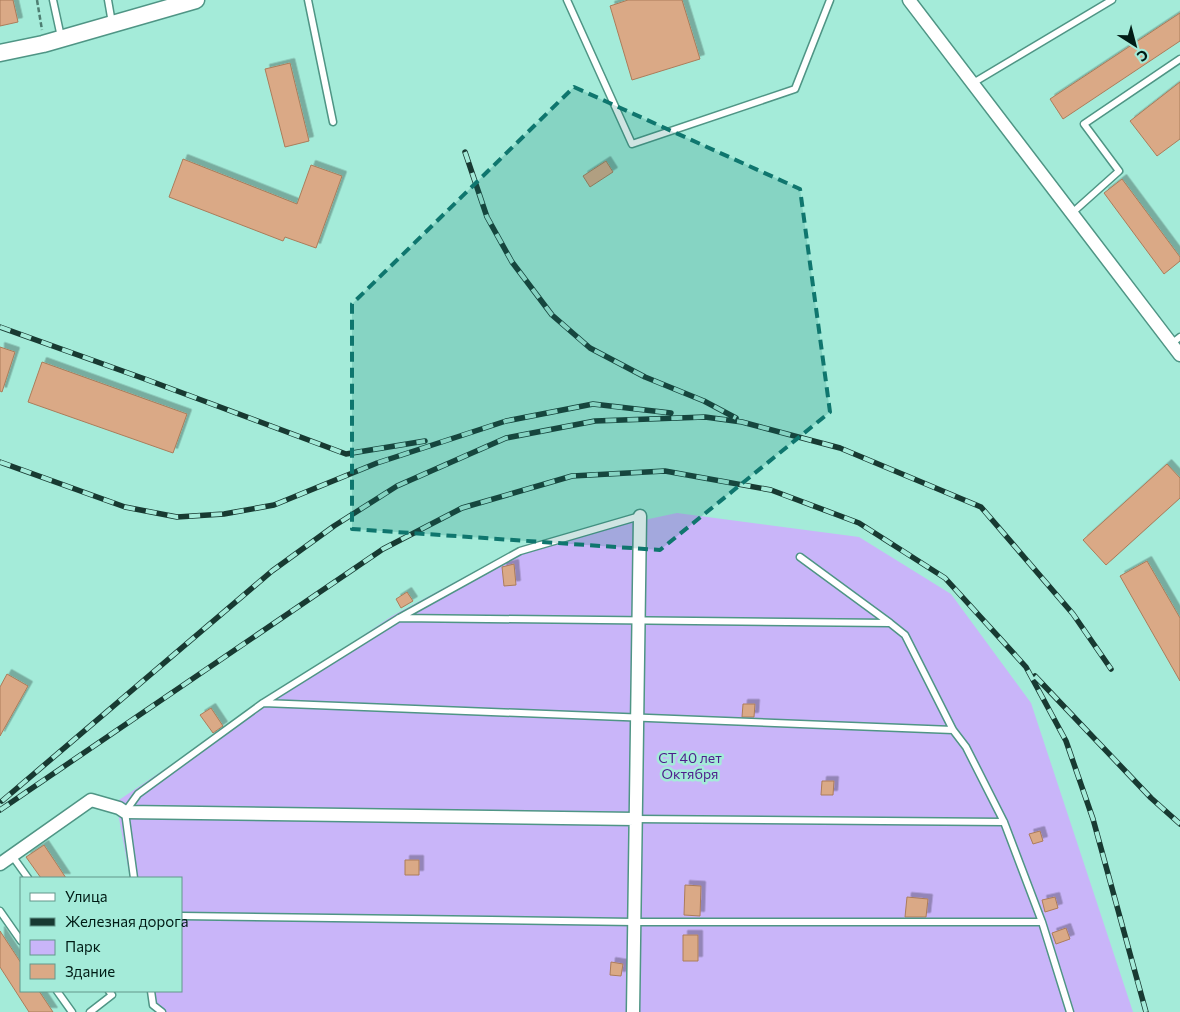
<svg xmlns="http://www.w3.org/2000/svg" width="1180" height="1012" font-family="Commissioner,sans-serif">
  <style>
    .green { fill: #c9b5f9 }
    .building { fill: #daa986; stroke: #ab7c5a; filter: url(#shadow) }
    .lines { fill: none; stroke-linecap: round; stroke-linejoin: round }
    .service-casing { stroke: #4f9585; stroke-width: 9 }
    .minor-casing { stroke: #4f9585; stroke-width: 15 }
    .tertiary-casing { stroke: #4f9585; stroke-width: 19 }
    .path { stroke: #4e7e72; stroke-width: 2.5; stroke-dasharray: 5 2.5; stroke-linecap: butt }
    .service { stroke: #fff; stroke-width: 6 }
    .minor { stroke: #fff; stroke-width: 12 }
    .tertiary { stroke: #fff; stroke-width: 16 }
    .rail-casing { stroke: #183a32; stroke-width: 5.5 }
    .rail { stroke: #a4ebd9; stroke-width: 4; stroke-dasharray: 11; stroke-linecap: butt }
    .marked { fill: #0f766e; fill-opacity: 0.2; stroke: #0f766e; stroke-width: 4; stroke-dasharray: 10 6; stroke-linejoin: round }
    .labels { text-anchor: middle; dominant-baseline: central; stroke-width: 5; stroke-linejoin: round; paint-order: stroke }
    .park-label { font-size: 14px; fill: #4d1d8b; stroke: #a4ebd9 }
  </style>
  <defs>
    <filter id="shadow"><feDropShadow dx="4.5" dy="-4.5" stdDeviation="0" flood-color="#0004"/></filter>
  </defs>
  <rect width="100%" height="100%" fill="#a4ebd9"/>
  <path class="green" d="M677 513 859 537 951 594 1031 703 1133 1012H155L151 991H181V878H130L116 802 392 616 522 546Z"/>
  <path class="building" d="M0 0H13L18 22 0 26Z
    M628 0H682L700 59 632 80 610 6Z
    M1180 13V41L1063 119 1050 99Z
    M290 63 309 141 285 147 265 69Z
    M1180 82V139L1157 156 1130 121Z
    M183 159 297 204 311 165 342 176 316 248 285 237 283 241 169 197Z
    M606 161 613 172 590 187 583 176Z
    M1122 179 1180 257V261L1164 274 1104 193Z
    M0 347 15 352 2 392 0 391Z
    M42 362 187 414 173 453 28 402Z
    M1167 464 1180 478V498L1106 565 1083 540Z
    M1147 561 1180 618V681L1120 576Z
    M514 564 516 585 504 586 502 567Z
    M407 592 413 601 401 608 396 599Z
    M7 674 28 686 0 736V687Z
    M743 704H755L754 717H742Z
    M211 708 223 726 213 733 200 715Z
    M822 781H834L833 795H821Z
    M1040 831 1043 841 1033 844 1029 834Z
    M44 845 66 878H41L26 857Z
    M405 860H419V875H405Z
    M685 885 701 886 700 916 684 915Z
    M907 897 928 899 926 917H905Z
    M1055 897 1058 908 1045 912 1042 900Z
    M1066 928 1070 939 1056 944 1052 933Z
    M0 931 21 963V991H39L53 1012H29L0 967Z
    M683 935H698V961H683Z
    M611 962 623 964 621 976 610 975Z"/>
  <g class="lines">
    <g class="service-casing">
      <path id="service" d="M53 0 61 37
        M108 0 112 23
        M308 0 333 122
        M567 0 632 144 795 89 830 0
        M973 83 1112 0
        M1072 213 1119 171 1084 124 1180 59
        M1171 344 1180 337
        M800 557 890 623
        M399 618 890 623 905 635 953 730 966 747 1004 822 1042 922 1070 1012
        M263 703 953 730
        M635 819 1004 822
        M13 857 28 878
        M134 878 125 812 138 794 263 703 399 618 520 551 640 516
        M0 911 21 941
        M181 916 634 922H1042
        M57 991 72 1012
        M151 991 153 1005 162 1012
        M90 1012 112 995 109 991"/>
    </g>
    <g class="minor-casing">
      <path id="minor" d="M909 0 1180 355
        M0 864 91 800 119 808 125 812 635 819
        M633 1012 640 516"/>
    </g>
    <g class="tertiary-casing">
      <path id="tertiary" d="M0 53 43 44 196 0"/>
    </g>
    <path class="path" d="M37 0 42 30"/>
    <use href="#service" class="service"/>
    <use href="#minor" class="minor"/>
    <use href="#tertiary" class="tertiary"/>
    <g class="rail-casing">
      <path id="rail" d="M465 152 487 217 512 262 552 315 590 348 645 377 704 401 736 418
        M0 327 145 379 346 454 425 441
        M0 462 125 507 177 517 224 514 274 505 377 463 506 421 593 404 671 413
        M1035 676 1151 798 1180 824
        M2 801 272 571 334 526 397 486 506 438 595 421 705 417 742 422 840 448 981 507 1073 614 1111 669
        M0 810 383 549 462 508 572 476 665 471 771 490 859 523 945 578 1026 667 1066 741 1093 819 1146 1012"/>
    </g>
    <use href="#rail" class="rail"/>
  </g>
  <path class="marked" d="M574 87 800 189 830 412 660 550 352 529V304Z"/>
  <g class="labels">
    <g class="park-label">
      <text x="690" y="757">СТ 40 лет<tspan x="690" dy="16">Октября</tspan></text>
    </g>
  </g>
  <rect x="20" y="877" width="162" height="115" fill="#a4ebd9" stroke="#62988b"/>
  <rect x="30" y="893" width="25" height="8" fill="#ffffff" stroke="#62988b"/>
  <text x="65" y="902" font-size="15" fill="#001c16">Улица</text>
  <rect x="30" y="918" width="25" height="8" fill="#183a32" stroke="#62988b"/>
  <text x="65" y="927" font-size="15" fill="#001c16">Железная дорога</text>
  <rect x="30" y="940" width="25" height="15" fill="#c9b5f9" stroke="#62988b"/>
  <text x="65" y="952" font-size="15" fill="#001c16">Парк</text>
  <rect x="30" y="964" width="25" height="15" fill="#daa986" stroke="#62988b"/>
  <text x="65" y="977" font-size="15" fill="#001c16">Здание</text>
  <g transform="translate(1135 45) rotate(144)" stroke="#a4ebd9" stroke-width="4" paint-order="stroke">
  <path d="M0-4L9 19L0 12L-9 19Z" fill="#001c16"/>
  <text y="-8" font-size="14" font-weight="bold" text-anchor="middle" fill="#001c16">С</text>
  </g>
</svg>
